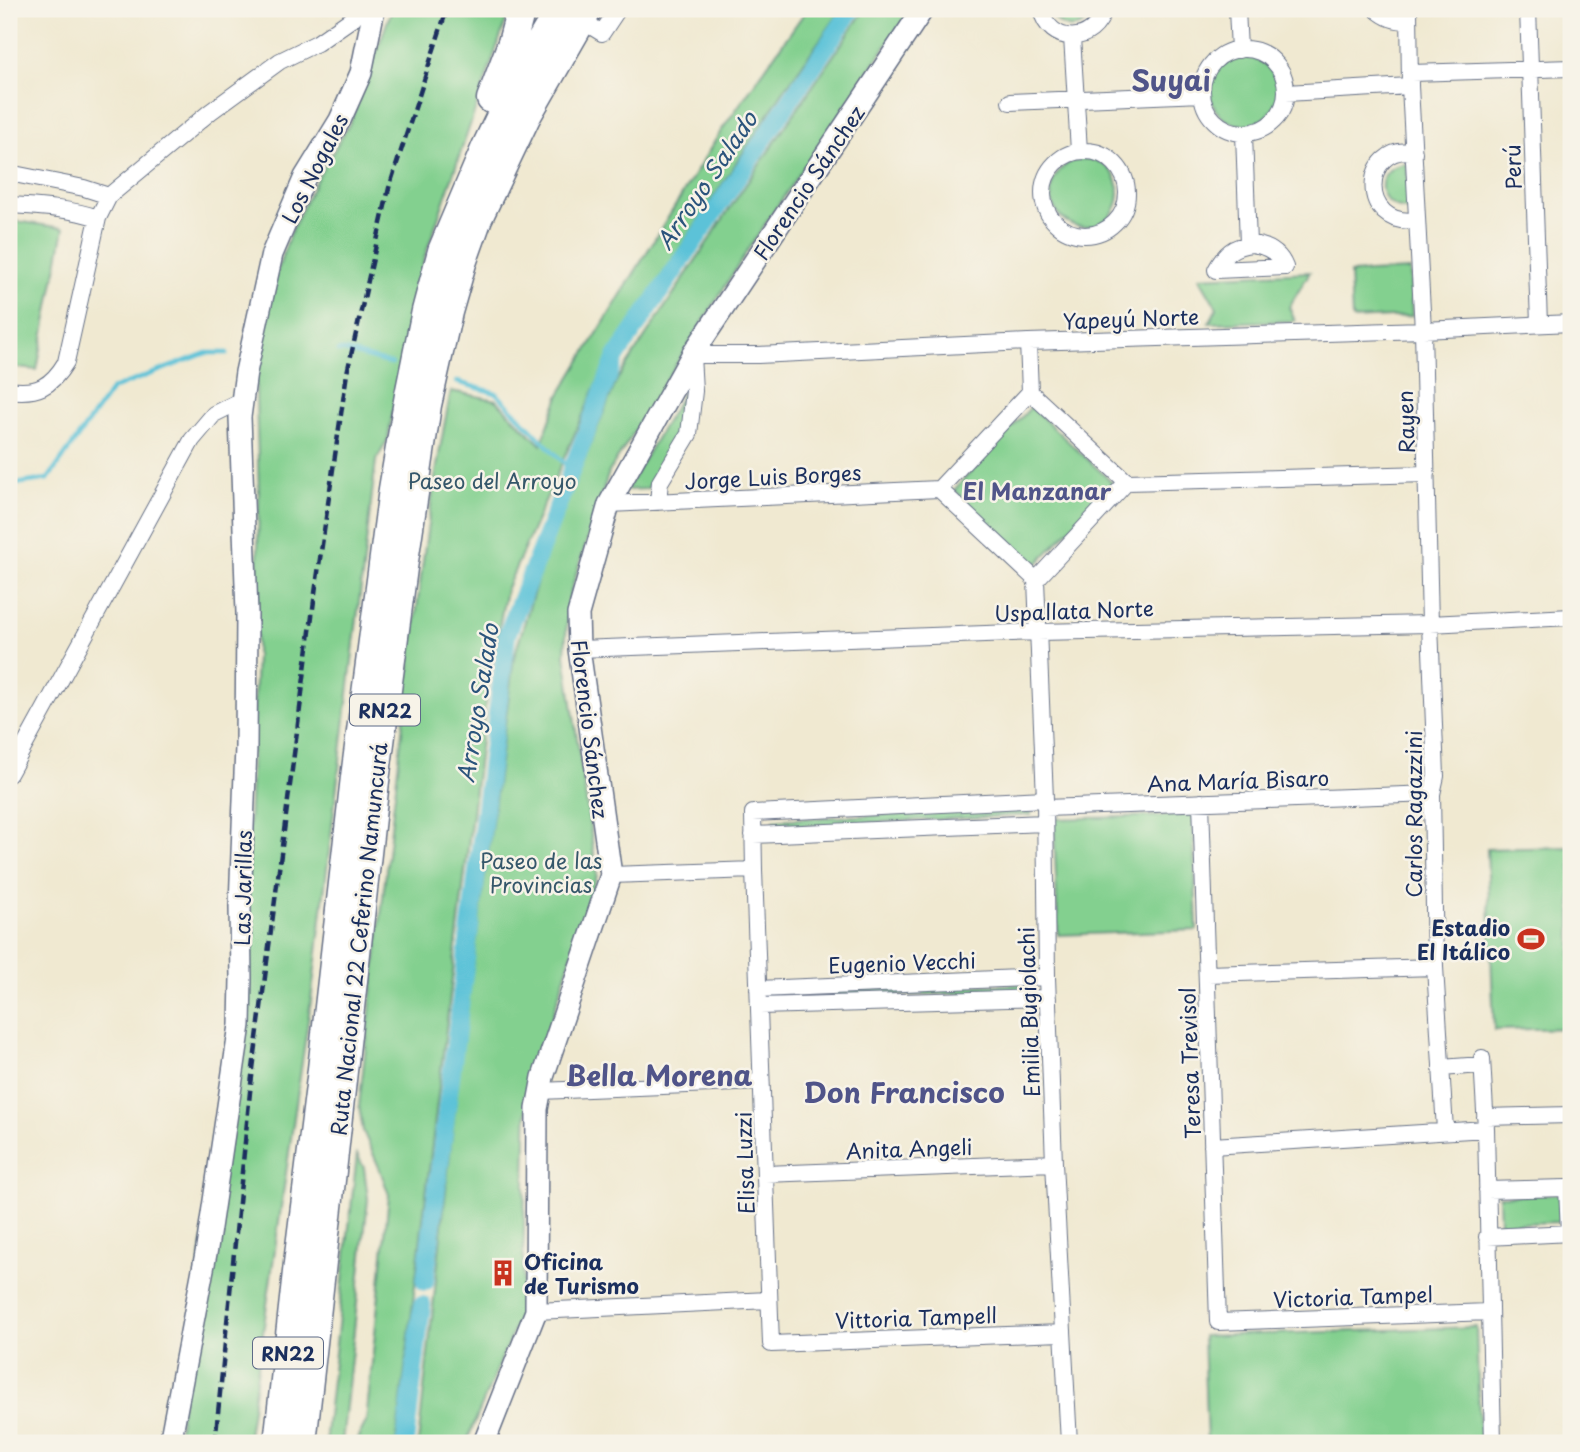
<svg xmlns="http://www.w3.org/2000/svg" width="1580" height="1452" font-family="'Playpen Sans',sans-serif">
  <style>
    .green { fill: #83d08f; stroke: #4f8076; stroke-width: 2 }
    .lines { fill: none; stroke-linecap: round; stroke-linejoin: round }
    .stream { stroke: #5bc2d8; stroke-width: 4.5 }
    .canal { stroke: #5bc2d8; stroke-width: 18 }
    .street-casing { stroke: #667086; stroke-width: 18 }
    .secondary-casing { stroke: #667086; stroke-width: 24 }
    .highway-casing { stroke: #667086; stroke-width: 31 }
    .street { stroke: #fff; stroke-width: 16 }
    .secondary { stroke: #fff; stroke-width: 21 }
    .highway { stroke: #fff; stroke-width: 28 }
    .rail { stroke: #1b2f5e; stroke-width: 4.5; stroke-dasharray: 10 5; stroke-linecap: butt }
    .labels { text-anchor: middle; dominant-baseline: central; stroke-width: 5; stroke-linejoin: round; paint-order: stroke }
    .shield { fill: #f7f3e8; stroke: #5d6a87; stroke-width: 2 }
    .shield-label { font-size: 19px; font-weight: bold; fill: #1b2f5e }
    .street-label { font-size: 21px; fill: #1b2f5e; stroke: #f7f3e8 }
    .park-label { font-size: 21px; fill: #35576a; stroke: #f7f3e8 }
    .poi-label { font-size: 21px; font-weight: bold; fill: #1b2f5e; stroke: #f7f3e8; text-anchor: end }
    .water-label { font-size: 23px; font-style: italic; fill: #2b547c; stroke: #f7f3e8 }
    .neighbourhood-label { font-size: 23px; font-weight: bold; fill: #505489; stroke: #f7f3e8 }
    .district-label { font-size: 28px; font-weight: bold; fill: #505489; stroke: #f7f3e8 }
  </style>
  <rect width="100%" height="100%" fill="#f7f3e8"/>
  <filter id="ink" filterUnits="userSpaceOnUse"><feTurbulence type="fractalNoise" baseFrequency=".0143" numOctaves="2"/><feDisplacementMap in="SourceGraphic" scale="14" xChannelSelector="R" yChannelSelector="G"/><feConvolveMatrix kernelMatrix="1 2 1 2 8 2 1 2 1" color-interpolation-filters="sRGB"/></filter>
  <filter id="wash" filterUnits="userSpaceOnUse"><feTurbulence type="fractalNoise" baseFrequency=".00686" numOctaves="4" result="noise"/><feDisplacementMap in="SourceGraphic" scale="28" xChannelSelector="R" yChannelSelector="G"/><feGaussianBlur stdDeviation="1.57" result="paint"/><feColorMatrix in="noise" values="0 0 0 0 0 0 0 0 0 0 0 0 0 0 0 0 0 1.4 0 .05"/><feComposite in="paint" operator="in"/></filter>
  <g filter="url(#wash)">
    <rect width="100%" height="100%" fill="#f0e9d1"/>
    <path class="green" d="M392 9H510L424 259 408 324 388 439 376 461 312 993 247 1443H177L246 896 256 657 259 494 256 398V360L272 287 290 234 314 184 351 121Z
      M807 9H842L785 89 609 356 506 590 487 690 396 1443H355L366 1422 389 1195 379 1167 363 1131 359 1106C375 964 391 822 408 680 420 583 431 487 451 391L496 400 541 445 559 396 721 131Z
      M865 9H911L749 248 609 472 568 600 565 655 597 875 527 1096 522 1310 466 1443H418L459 1072 514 657 545 555 617 380 732 205Z
      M1050 9H1095C1086 33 1058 34 1050 9Z
      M1210 91a34 34 0 1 1 68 0a34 34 0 1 1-68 0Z
      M1051 193a34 34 0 1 1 68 0a34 34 0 1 1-68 0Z
      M1407 164 1409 209C1374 210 1372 165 1407 164Z
      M9 220 64 228 37 370 9 367Z
      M1410 270 1412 316 1352 319 1350 273Z
      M1310 272 1289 307 1295 321 1209 323 1217 308 1199 277Z
      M686 388 680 432 647 489 626 490Z
      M1031 407 1113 483 1035 566 954 490Z
      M1031 808V815L773 827V820Z
      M1193 815 1197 930 1058 935 1054 819Z
      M1571 847V1028L1494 1030 1487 849Z
      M1031 984 1032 991 773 999V992Z
      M357 1154 364 1168 368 1199 342 1443H325Z
      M1560 1194 1561 1222 1500 1224 1499 1196Z
      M1476 1327 1480 1443H1207L1203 1336Z"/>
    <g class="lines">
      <path class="stream" d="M338 351H345L392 364
        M457 382 496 393 572 471
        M9 485 48 479 112 389 206 353H227"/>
      <path class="canal" d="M425 1282 507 635 616 357 852 9
        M405 1443 422 1305"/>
    </g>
  </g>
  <g filter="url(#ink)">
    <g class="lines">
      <g class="street-casing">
        <path id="street" d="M1041 9C1049 46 1095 45 1104 9
          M1237 9 1239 50
          M1376 9C1386 18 1395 21 1409 21
          M1409 9 1410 86 1423 330 1430 624 1436 776 1432 794 1435 967 1445 1130
          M1528 9 1539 324
          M581 20 602 33 618 9
          M1072 37 1079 151
          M1202 91a42 42 0 1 1 84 0a42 42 0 1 1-84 0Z
          M1411 73 1571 68
          M1286 93 1410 86
          M1010 102 1202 94
          M1244 134 1248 244
          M1043 193a42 42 0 1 1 84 0a42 42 0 1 1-84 0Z
          M1414 152C1362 142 1357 229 1417 220
          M9 173 84 188 109 196 210 112 280 61 317 43 353 18 361 9
          M9 205C39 207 69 208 98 218
          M1252 244C1267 246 1279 252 1285 267L1216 270C1225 253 1233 246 1252 244Z
          M1028 342 1030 392
          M9 390C37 394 51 387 66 362L98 218 109 196
          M1030 392 1127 482 1036 580 939 489Z
          M1127 482 1427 474
          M658 502 660 482 689 434 694 391 692 355H758L1028 342 1423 330 1571 323
          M609 504 939 489
          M1036 580 1045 799 1047 977 1054 1163 1069 1443
          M579 649 1038 632 1430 624 1571 617
          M9 774 192 440 214 414 242 400
          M1045 799 753 813 754 870 771 1344 1062 1333
          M1201 802 1218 1322 1489 1312
          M1045 808 1432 794
          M753 835 1045 823
          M611 875 754 870
          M1207 974 1435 967
          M758 989 1047 977
          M759 1006 1048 998
          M1482 1058 1486 1129 1493 1443
          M1441 1068 1482 1065
          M540 1091 761 1082
          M1485 1117 1571 1115
          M1212 1146 1486 1129
          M765 1174 1054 1163
          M1487 1190 1567 1188 1569 1233
          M1487 1237 1571 1233
          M536 1311 769 1300"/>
      </g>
      <g class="secondary-casing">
        <path id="secondary" d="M170 1443 207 1248 240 1025 241 978 240 906 246 747 247 613 240 417 246 372 272 254 305 177 340 120 361 73 374 9
          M484 1443 536 1311 537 1109 543 1077 611 875 579 649 578 614 609 504 692 355 923 9"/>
      </g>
      <g class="highway-casing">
        <path id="highway" d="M491 99 512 43 521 9
          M278 1443 298 1263 321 1078 355 777 393 489 409 395 426 311 442 251 486 147 520 76 560 9
          M302 1443 375 781 403 568 427 405 448 312 462 263 478 218 526 117 588 9"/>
      </g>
      <use href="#street" class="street"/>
      <use href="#secondary" class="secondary"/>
      <use href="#highway" class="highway"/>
      <path class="rail" d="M215 1443 250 1092 315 593 347 373 389 188 447 9"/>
    </g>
  </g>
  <defs>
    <g id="stadium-bare" transform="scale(2.1)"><path d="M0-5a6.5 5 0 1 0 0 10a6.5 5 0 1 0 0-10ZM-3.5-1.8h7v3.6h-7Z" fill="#c8321e" stroke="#f7f3e8" stroke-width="2.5" paint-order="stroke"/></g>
    <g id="building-bare" transform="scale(2.1)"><path d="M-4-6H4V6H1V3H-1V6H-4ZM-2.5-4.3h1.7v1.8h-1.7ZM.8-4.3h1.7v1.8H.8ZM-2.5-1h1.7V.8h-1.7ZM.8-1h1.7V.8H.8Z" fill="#c8321e" stroke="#f7f3e8" stroke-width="2.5" paint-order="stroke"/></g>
  </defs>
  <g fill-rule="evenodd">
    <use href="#stadium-bare" x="1531" y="939"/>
    <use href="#building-bare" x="503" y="1273"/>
  </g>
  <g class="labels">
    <g class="shield">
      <rect x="350" y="694.5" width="70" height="31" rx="5"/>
      <rect x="253" y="1337.5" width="70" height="31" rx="5"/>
    </g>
    <g class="shield-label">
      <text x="385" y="710">RN22</text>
      <text x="288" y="1353">RN22</text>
    </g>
    <g class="street-label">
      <text transform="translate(1512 167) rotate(-92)">Perú</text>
      <text transform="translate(314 168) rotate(-63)">Los Nogales</text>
      <text transform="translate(808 182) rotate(-56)">Florencio Sánchez</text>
      <text transform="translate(1131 318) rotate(-2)">Yapeyú Norte</text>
      <text transform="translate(1405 422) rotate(-92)">Rayen</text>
      <text transform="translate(773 476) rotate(-3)">Jorge Luis Borges</text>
      <text transform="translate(1074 610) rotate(-2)">Uspallata Norte</text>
      <text transform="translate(591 729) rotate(83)">Florencio Sánchez</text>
      <text transform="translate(1238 780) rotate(-2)">Ana María Bisaro</text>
      <text transform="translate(1413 814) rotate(-90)">Carlos Ragazzini</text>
      <text transform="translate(242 888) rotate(-89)">Las Jarillas</text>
      <text transform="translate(358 939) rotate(-84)">Ruta Nacional 22 Ceferino Namuncurá</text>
      <text transform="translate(902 962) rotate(-2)">Eugenio Vecchi</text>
      <text transform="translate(1028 1012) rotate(-92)">Emilia Bugiolachi</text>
      <text transform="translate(1189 1063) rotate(-92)">Teresa Trevisol</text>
      <text transform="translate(909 1148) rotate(-2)">Anita Angeli</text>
      <text transform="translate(744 1163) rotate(-92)">Elisa Luzzi</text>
      <text transform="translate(1353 1296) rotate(-2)">Victoria Tampel</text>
      <text transform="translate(916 1317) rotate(-2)">Vittoria Tampell</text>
    </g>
    <g class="park-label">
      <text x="492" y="480">Paseo del Arroyo</text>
      <text x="541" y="860">Paseo de las<tspan x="541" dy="24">Provincias</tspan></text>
    </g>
    <g class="poi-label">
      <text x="1510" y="927">Estadio<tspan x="1510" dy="24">El Itálico</tspan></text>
      <text x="524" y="1261" text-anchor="start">Oficina<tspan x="524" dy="24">de Turismo</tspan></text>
    </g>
    <g class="water-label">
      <text transform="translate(706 180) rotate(-56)">Arroyo Salado</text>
      <text transform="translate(477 703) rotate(-81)">Arroyo Salado</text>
    </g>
    <g class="neighbourhood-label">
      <text x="1037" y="490">El Manzanar</text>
    </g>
    <g class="district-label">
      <text x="1171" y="79">Suyai</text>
      <text x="659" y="1074">Bella Morena</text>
      <text x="904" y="1091">Don Francisco</text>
    </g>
  </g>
  <rect width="1580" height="1452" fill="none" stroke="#f7f3e8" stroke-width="35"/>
</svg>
